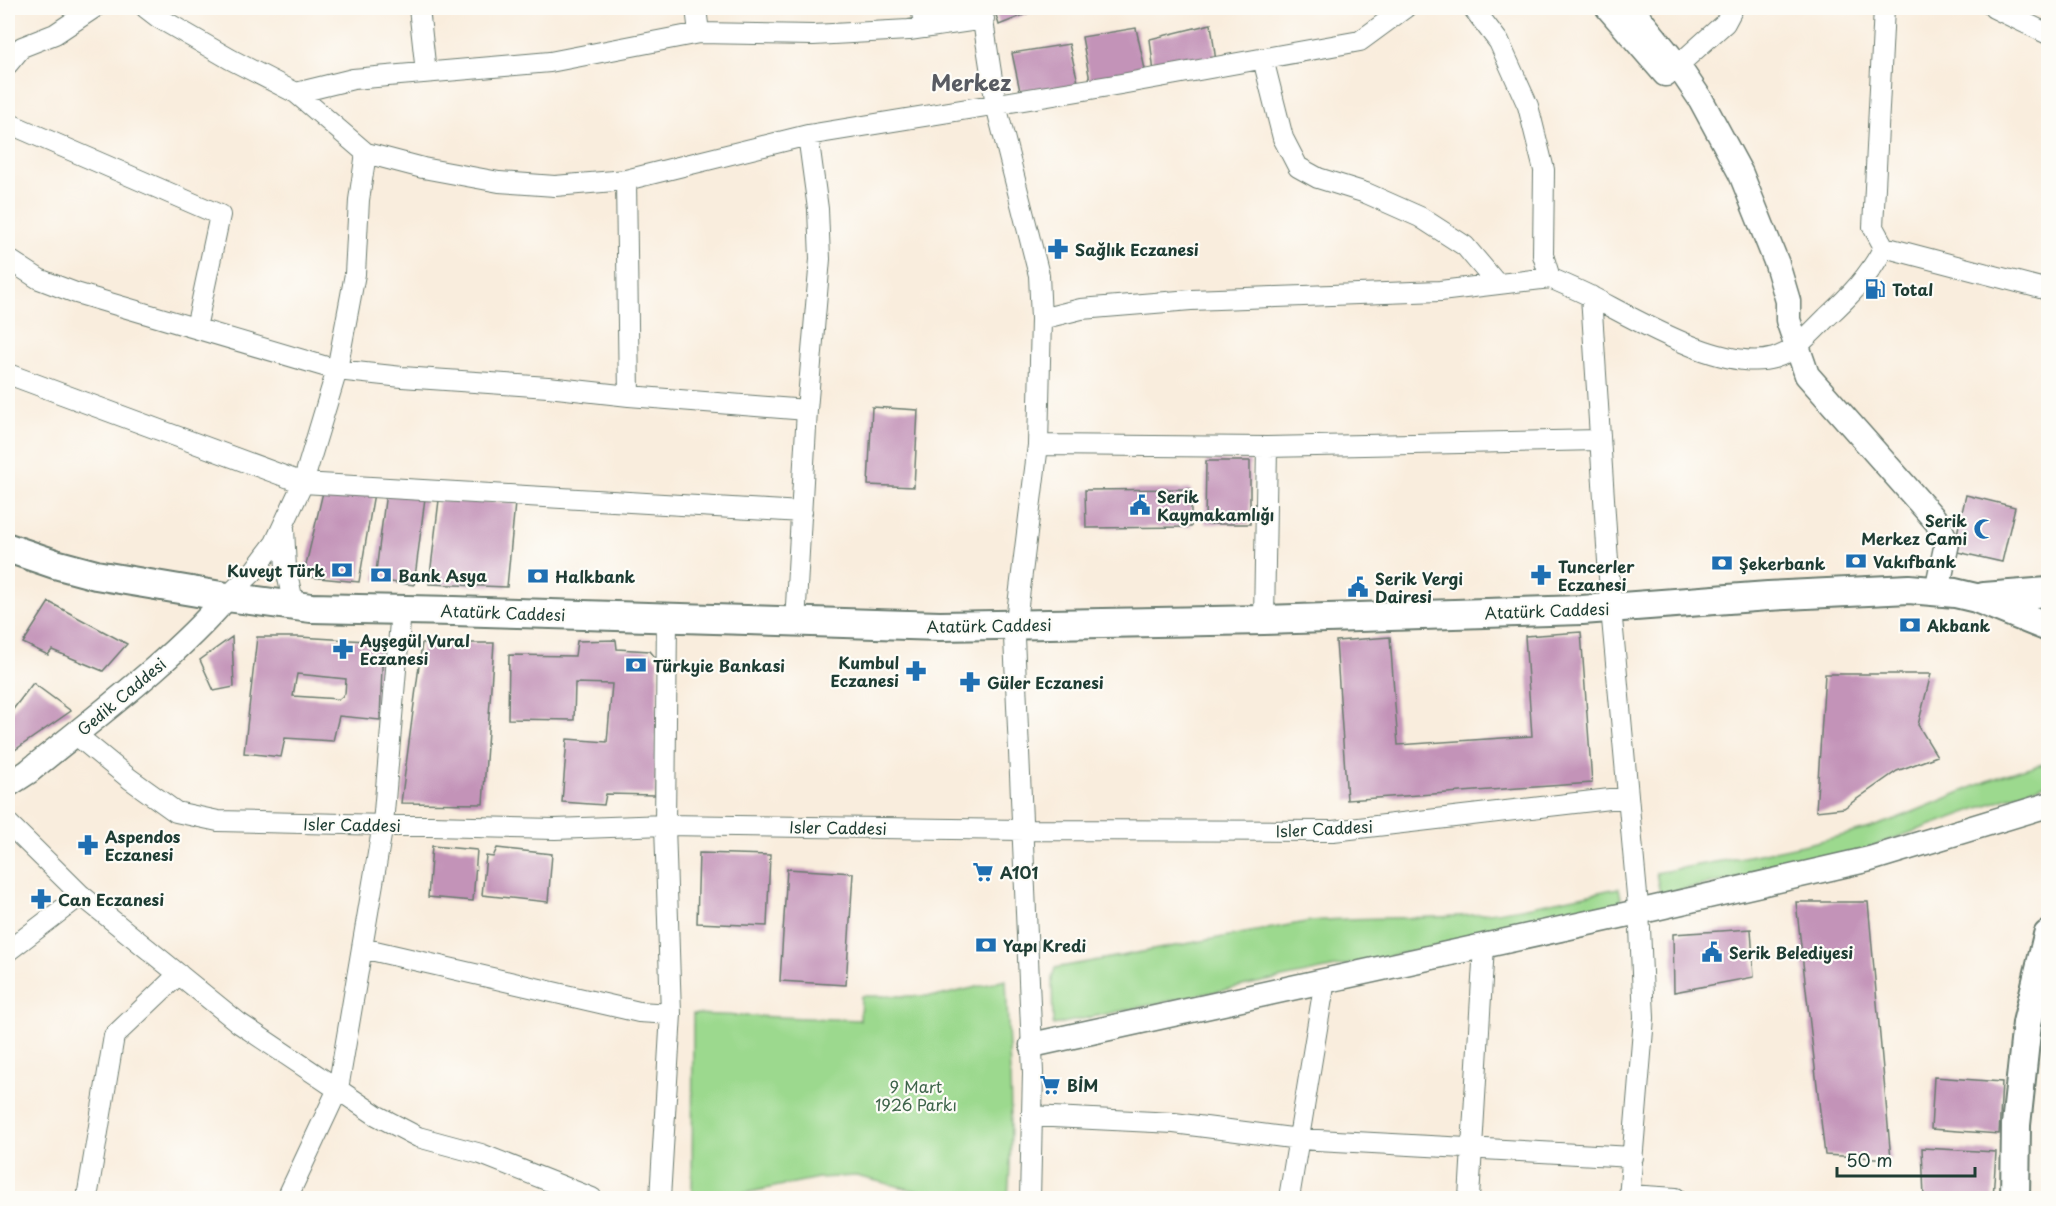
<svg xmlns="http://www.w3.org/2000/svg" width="2056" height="1206" font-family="'Playpen Sans',sans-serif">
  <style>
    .green { fill: #9cd98e; stroke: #5e8b61; stroke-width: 1.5 }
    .building { fill: #c393b8; fill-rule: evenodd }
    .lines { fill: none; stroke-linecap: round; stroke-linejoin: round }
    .minor-casing { stroke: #6b7b6f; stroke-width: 22 }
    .tertiary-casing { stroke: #6b7b6f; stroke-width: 27 }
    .secondary-casing { stroke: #6b7b6f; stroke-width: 32 }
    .minor { stroke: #fff; stroke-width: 20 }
    .tertiary { stroke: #fff; stroke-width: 24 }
    .secondary { stroke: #fff; stroke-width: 28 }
    .labels { text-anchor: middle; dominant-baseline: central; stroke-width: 4.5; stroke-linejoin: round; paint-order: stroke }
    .poi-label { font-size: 16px; font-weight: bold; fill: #1f3d34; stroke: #fdfcf7; text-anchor: start }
    .street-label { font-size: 16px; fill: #1f3d34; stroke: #fdfcf7 }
    .park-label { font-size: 16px; fill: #3e644a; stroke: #fdfcf7 }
    .district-label { font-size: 22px; font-weight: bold; fill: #585b62; stroke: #fdfcf7 }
  </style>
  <rect width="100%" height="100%" fill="#fdfcf7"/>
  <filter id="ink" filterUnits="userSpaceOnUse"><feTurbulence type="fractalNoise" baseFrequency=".0167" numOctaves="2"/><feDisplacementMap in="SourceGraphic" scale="12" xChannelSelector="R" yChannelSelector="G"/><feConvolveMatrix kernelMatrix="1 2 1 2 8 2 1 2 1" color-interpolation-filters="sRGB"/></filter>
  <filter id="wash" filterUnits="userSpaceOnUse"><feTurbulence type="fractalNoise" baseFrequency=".008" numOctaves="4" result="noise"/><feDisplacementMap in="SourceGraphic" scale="24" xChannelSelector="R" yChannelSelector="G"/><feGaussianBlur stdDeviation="1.35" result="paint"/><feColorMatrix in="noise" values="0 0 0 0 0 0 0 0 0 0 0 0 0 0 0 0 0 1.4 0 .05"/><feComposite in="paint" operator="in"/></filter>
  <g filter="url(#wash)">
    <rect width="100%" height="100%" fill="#f9eddd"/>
    <path class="green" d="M2048 763V783L1840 858 1660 894 1656 873C1723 860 1792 850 1859 831 1924 813 1982 776 2048 763Z
      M1619 888 1623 908 1053 1025 1052 978 1055 968 1311 921C1359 917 1408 919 1457 916 1511 913 1566 898 1619 888Z
      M1006 980C1009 1053 1014 1126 1008 1198H946L856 1176 818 1178 721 1198H692L693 1014 860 1020 861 996H939Z"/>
    <g id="blocks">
      <path class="building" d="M994 8H1041L999 25Z
        M1211 24 1216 62 1154 73 1150 39Z
        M1136 28 1146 74 1090 81 1082 37Z
        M1069 44 1079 86 1020 91 1012 53Z
        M872 407 918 410 914 487 868 485Z
        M1206 461H1250V524H1205Z
        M1191 489V527L1086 528 1085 490Z
        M323 492 374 493 359 582 309 577 305 569Z
        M386 492 425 498 414 585 375 580Z
        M1966 495 2015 507 2002 562 1953 551Z
        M439 500 515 503 507 587 429 584Z
        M49 602 127 644 103 671 52 650 48 655 23 643Z
        M1581 632 1592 783 1347 800 1336 641 1390 637 1398 745 1532 736 1525 636Z
        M232 637 234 687 214 691 200 660Z
        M257 637H299L383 642 380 720 339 716 333 741 285 738 281 757 244 753ZM297 674 346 679 345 694 339 699 293 696Z
        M616 640 617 649 650 651 658 661 655 795 606 794 604 805 562 802 567 739 607 742 612 684 575 683 574 720 508 719 509 655 575 656 577 641Z
        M422 643H494L483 804 401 803Z
        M1825 674H1931L1918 725 1937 756 1897 771 1844 808 1816 811Z
        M33 683 71 711 12 752 8 747V716Z
        M432 846 477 850 473 901 428 897Z
        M497 848 552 854 548 902 482 895 486 856 493 857Z
        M699 853 770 855 767 926 697 923Z
        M787 869 853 873 846 985 780 981Z
        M1796 902H1868L1891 1159 1825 1155Z
        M1751 929 1754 977 1674 992 1673 934Z
        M1934 1077 2002 1082 1999 1134 1931 1129Z
        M1922 1148 1996 1152 1993 1198H1924Z"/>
    </g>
  </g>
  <g filter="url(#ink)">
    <use href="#blocks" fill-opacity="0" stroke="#6b7b6f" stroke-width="1.5"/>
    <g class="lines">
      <g class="minor-casing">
        <path id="minor" d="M146 8 159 18 230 59 296 93 366 153 423 168 499 182 555 186 626 180 808 135 1121 84 1360 41 1405 8
          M419 8 426 73
          M696 8 699 33
          M921 8 925 28
          M981 8 996 105 1039 275 1041 319 1038 445 1014 637 1033 1073 1030 1198
          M1473 8 1499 42 1528 106 1544 170 1543 255 1550 278C1564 284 1578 290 1592 297 1635 319 1724 373 1774 358 1795 352 1812 332 1827 317 1850 296 1870 275 1884 247L2048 290
          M1884 8 1873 227 1884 247
          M1994 8 2048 34
          M1263 59 1283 138 1298 167 1318 178 1366 193 1420 217 1465 246 1497 284
          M8 64 22 47 55 34 94 8
          M1666 76 1725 23 1733 8
          M296 93 353 79 550 62 699 33 813 35 909 30 984 19
          M8 123 220 215 196 328
          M626 180 629 396
          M8 259 39 279 76 293 337 370 402 377 548 387 629 396 807 410
          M1591 296 1611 608 1640 928 1644 1018 1629 1198
          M1041 319 1081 309 1191 300 1440 291 1550 278
          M8 374 303 483 802 512
          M1038 445 1267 447 1599 440
          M284 528 286 569 294 606
          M227 597 253 572 275 543 303 483 337 370 355 274 359 200 366 153
          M1264 620 1267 447
          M795 623 807 410 820 259 818 209 808 135
          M75 734 130 779 176 812 218 821 555 829 665 825 1023 830 1333 831 1627 797
          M8 823 81 895 239 1023 376 1115 418 1137 481 1154 592 1198
          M362 948 639 1012 671 1014
          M8 951 81 895
          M1032 1116 1174 1123 1299 1139 1633 1157
          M1629 1195 1676 1198
          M87 1198 114 1036 179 974
          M287 1198 338 1089 383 824 401 610
          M660 1198 671 1014 665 825 667 618
          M1289 1198 1325 980
          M1469 1198 1484 946"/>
      </g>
      <g class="tertiary-casing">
        <path id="tertiary" d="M1608 8 1665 74
          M1631 8 1678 66 1701 100 1741 174 1777 264 1788 301V320L1807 375 1937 522 1947 543 1937 590
          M8 785 28 772C94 718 171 662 227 597
          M1032 1045 1638 912 1870 859 2048 805"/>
      </g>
      <g class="secondary-casing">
        <path id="secondary" d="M8 548 55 564 96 575 227 597 311 608 454 611 940 626 1264 620 1582 610 1768 596 1909 589 1955 593 1976 598 2048 627
          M1984 597 2048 592
          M2015 1198 2016 1125 2027 1023 2048 935"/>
      </g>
      <use href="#minor" class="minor"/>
      <use href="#tertiary" class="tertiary"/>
      <use href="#secondary" class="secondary"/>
    </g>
  </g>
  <defs>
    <g id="pharmacy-bare" transform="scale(1.62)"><path d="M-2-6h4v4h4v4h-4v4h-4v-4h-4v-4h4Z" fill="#1f6fb2" stroke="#fdfcf7" stroke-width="2.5" paint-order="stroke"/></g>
    <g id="fuel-bare" transform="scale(1.62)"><path d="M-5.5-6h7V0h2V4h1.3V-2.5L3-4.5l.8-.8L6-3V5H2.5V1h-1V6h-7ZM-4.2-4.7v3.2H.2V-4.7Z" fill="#1f6fb2" stroke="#fdfcf7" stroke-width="2.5" paint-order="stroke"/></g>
    <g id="civic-bare" transform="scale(1.62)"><path d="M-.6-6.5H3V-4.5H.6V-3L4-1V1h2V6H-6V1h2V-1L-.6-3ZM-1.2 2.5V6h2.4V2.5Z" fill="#1f6fb2" stroke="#fdfcf7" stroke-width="2.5" paint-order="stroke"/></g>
    <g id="mosque-bare" transform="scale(1.62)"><path d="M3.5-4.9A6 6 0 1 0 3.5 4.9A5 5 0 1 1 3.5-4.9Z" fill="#1f6fb2" stroke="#fdfcf7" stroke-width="2.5" paint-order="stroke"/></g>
    <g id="bank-bare" transform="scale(1.62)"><path d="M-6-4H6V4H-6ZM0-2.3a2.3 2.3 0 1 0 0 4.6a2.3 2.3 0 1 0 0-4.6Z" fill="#1f6fb2" stroke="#fdfcf7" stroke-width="2.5" paint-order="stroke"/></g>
    <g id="supermarket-bare" transform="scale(1.62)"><path d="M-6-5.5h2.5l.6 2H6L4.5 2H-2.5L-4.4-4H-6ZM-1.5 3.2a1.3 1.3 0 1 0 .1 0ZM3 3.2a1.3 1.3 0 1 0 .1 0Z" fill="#1f6fb2" stroke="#fdfcf7" stroke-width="2.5" paint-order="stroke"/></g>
  </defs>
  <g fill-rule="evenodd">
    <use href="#pharmacy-bare" x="1058" y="249"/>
    <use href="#fuel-bare" x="1875" y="289"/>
    <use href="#civic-bare" x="1140" y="505"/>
    <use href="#mosque-bare" x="1984" y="529"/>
    <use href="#bank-bare" x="1856" y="561"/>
    <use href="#bank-bare" x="1722" y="563"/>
    <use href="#bank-bare" x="342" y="570"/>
    <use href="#bank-bare" x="381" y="575"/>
    <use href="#pharmacy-bare" x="1541" y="575"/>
    <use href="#bank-bare" x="538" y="576"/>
    <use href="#civic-bare" x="1358" y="587"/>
    <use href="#bank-bare" x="1910" y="625"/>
    <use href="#pharmacy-bare" x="343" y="649"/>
    <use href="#bank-bare" x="636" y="665"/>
    <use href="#pharmacy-bare" x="916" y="671"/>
    <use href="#pharmacy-bare" x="970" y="682"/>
    <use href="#pharmacy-bare" x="88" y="845"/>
    <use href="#supermarket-bare" x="983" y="872"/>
    <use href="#pharmacy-bare" x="41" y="899"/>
    <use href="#bank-bare" x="986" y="945"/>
    <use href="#civic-bare" x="1712" y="952"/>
    <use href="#supermarket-bare" x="1050" y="1085"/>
  </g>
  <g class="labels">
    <g class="poi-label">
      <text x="1075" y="249">Sağlık Eczanesi</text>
      <text x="1892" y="289">Total</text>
      <text x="1157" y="496">Serik<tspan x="1157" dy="18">Kaymakamlığı</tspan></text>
      <text x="1967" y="520" text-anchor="end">Serik<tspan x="1967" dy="18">Merkez Cami</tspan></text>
      <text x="1873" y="561">Vakıfbank</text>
      <text x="1739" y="563">Şekerbank</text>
      <text x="1558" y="566">Tuncerler<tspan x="1558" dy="18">Eczanesi</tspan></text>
      <text x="325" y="570" text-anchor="end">Kuveyt Türk</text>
      <text x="398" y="575">Bank Asya</text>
      <text x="555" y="576">Halkbank</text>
      <text x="1375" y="578">Serik Vergi<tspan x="1375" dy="18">Dairesi</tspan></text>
      <text x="1927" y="625">Akbank</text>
      <text x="360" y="640">Ayşegül Vural<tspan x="360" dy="18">Eczanesi</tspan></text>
      <text x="899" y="662" text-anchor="end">Kumbul<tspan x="899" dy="18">Eczanesi</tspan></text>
      <text x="653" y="665">Türkyie Bankasi</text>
      <text x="987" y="682">Güler Eczanesi</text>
      <text x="105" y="836">Aspendos<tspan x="105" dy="18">Eczanesi</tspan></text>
      <text x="1000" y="872">A101</text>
      <text x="58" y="899">Can Eczanesi</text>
      <text x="1003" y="945">Yapı Kredi</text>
      <text x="1729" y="952">Serik Belediyesi</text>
      <text x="1067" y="1085">BİM</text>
    </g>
    <g class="street-label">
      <text transform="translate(1547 610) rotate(-2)">Atatürk Caddesi</text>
      <text transform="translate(503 612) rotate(2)">Atatürk Caddesi</text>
      <text transform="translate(989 625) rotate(-1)">Atatürk Caddesi</text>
      <text transform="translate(121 696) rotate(-40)">Gedik Caddesi</text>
      <text transform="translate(352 824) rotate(1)">Isler Caddesi</text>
      <text transform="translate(838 827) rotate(1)">Isler Caddesi</text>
      <text transform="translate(1324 828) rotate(-3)">Isler Caddesi</text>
    </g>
    <g class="park-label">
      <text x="916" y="1086">9 Mart<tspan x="916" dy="18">1926 Parkı</tspan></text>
    </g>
    <g class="district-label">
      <text x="971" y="81">Merkez</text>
    </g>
  </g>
  <rect width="2056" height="1206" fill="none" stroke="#fdfcf7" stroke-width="30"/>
  <path d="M1837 1167v9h138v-9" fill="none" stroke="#1f3d34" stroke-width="3"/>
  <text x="1846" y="1167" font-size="18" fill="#1f3d34" stroke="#fdfcf7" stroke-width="4.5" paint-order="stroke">50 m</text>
</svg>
